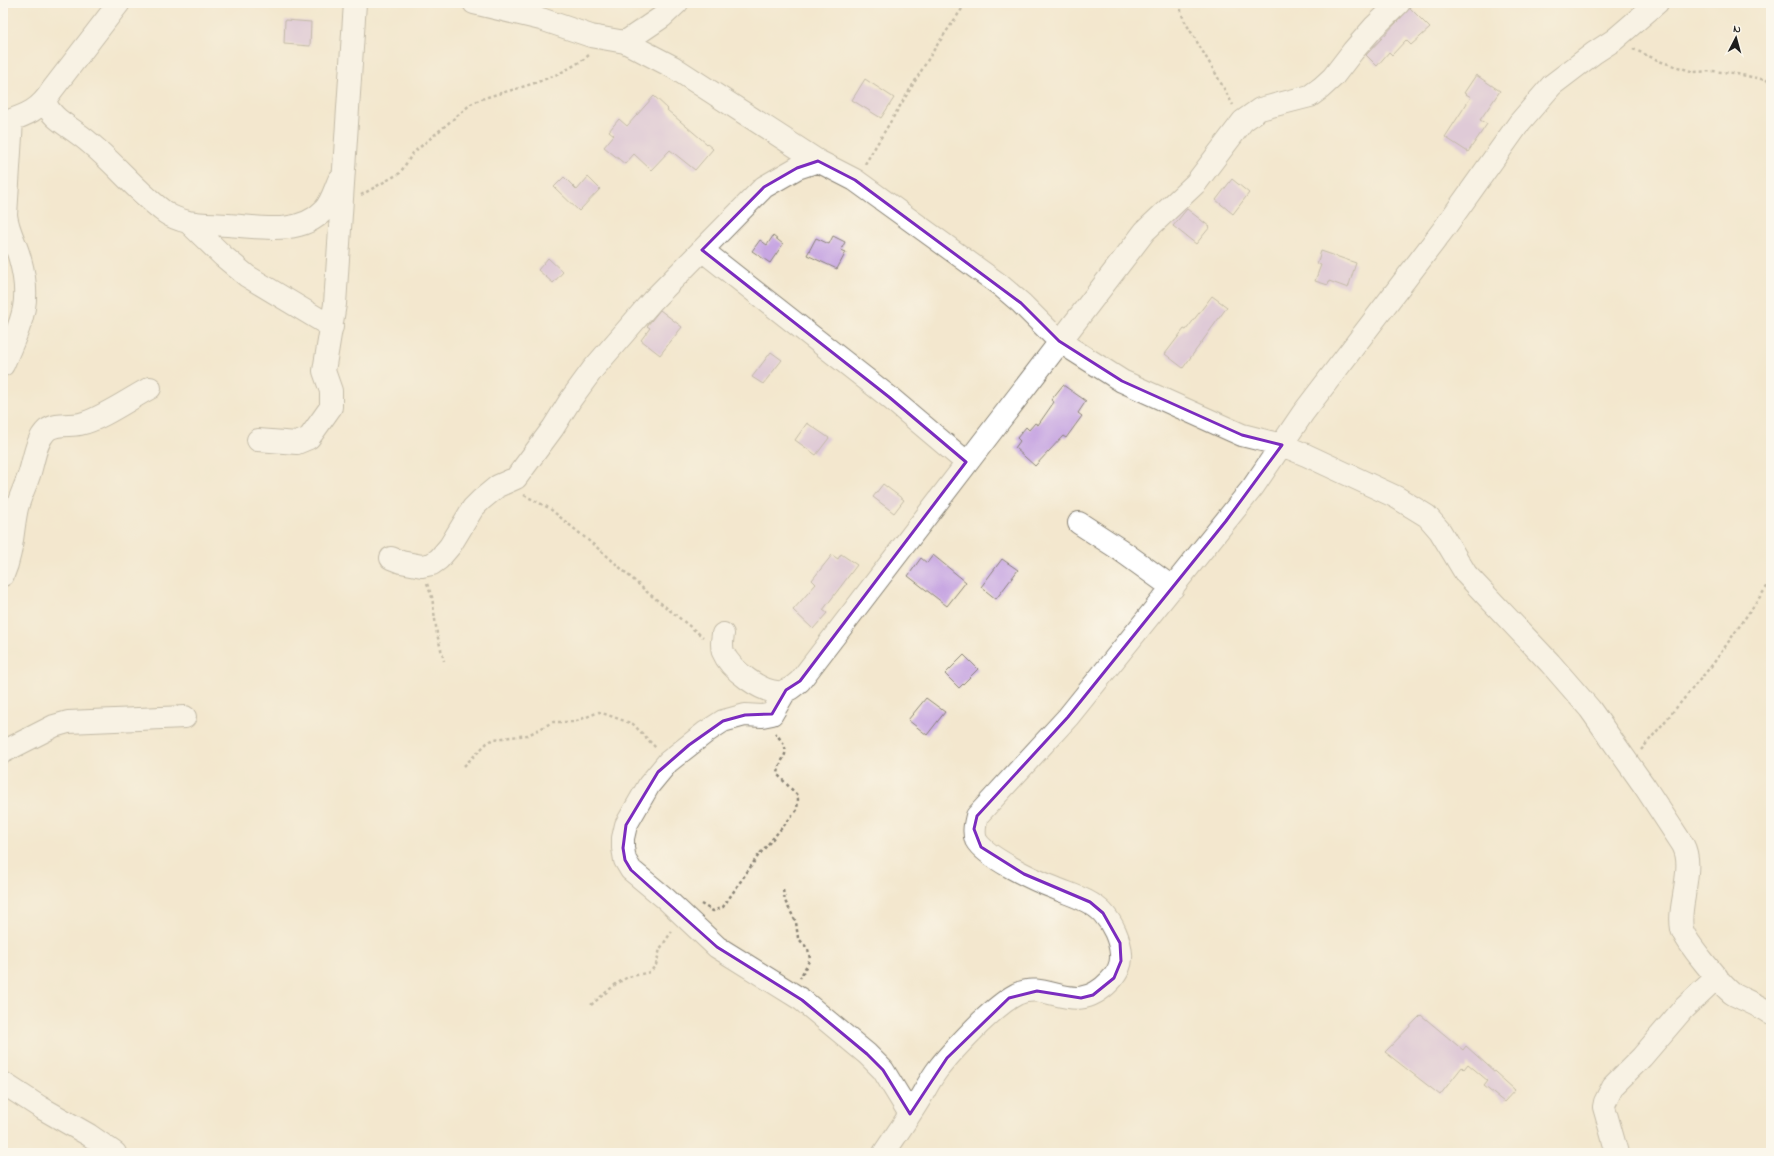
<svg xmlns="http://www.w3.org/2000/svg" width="1774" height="1156" font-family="'Indie Flower',sans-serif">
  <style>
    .building { fill: #c8a7e2 }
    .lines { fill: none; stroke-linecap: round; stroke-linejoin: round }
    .minor-casing { stroke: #888275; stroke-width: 24 }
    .path { stroke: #888275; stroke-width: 2.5; stroke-dasharray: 3 3; stroke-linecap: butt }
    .minor { stroke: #fff; stroke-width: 22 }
    .marked { fill: none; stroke: #7b2cbf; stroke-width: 3; stroke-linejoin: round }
  </style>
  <rect width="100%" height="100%" fill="#fbf7ec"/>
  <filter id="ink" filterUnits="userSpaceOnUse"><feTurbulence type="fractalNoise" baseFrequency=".025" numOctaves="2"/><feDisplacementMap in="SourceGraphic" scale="8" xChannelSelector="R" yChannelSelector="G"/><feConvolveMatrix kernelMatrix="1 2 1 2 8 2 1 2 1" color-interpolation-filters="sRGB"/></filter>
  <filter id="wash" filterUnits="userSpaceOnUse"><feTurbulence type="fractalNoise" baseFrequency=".012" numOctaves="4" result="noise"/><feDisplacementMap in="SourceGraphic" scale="16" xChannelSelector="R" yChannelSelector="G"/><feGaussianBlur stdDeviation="0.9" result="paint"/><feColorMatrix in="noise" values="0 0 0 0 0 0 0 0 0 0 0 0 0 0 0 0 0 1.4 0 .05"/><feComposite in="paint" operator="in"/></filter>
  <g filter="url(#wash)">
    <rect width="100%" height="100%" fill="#f3e7ce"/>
    <g id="blocks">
      <path class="building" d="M1410 8 1430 28 1411 45 1406 40 1392 55 1389 52 1377 66 1366 55Z
        M285 20 311 22 310 46 284 44Z
        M1476 75 1500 91 1480 120 1487 124 1468 152 1445 137 1471 97 1464 93Z
        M865 79 894 98 881 118 852 100Z
        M654 96 668 109 667 110 713 149 695 170 670 150 651 170 634 154 625 164 604 147 614 135 609 131 619 119 627 126Z
        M564 177 577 190 588 177 600 189 579 211 554 187Z
        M1232 179 1249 193 1233 214 1216 200Z
        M1187 209 1210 227 1196 244 1173 226Z
        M773 236 783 244 770 263 752 251 760 240 767 245Z
        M833 236 845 242 841 250 846 252 837 269 807 255 816 238 829 244Z
        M1321 251 1356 263 1348 288 1329 281 1328 285 1315 281 1321 265 1317 264Z
        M548 258 563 272 553 283 538 270Z
        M1212 296 1227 307 1183 368 1165 354 1184 329 1186 330Z
        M660 310 682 327 660 355 641 340 650 328 647 326Z
        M771 352 782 360 763 384 752 377Z
        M1063 385 1086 401 1078 413 1082 416 1066 438 1063 436 1035 466 1015 448 1020 441 1017 438 1026 427 1029 430 1035 423 1038 425 1054 402 1051 400Z
        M807 423 829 438 816 455 795 440Z
        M883 484 904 500 894 513 873 497Z
        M841 554 857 565 823 610 827 613 813 629 793 610 816 584 812 580 832 555 838 559Z
        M933 555 966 582 947 606 908 576 921 558 927 563Z
        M1002 559 1018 570 996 599 981 587Z
        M964 655 978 669 959 688 945 674Z
        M926 698 945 712 927 735 908 720Z
        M1421 1015 1463 1050 1466 1046 1515 1090 1504 1102 1484 1086 1488 1081 1468 1064 1464 1069 1462 1067 1440 1095 1385 1052Z"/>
    </g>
  </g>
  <g filter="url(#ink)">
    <use href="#blocks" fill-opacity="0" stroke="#888275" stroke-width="1"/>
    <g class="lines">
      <g class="minor-casing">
        <path id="minor" d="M474 3 541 19 591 36 625 42 673 67 818 161 855 180 1000 285 1021 303 1059 341 1122 381 1242 435 1282 445 1306 455 1396 497 1427 516 1440 531 1466 574 1550 663 1590 709 1645 787 1683 845C1691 860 1686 879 1684 896 1682 907 1680 918 1682 929 1685 941 1723 987 1733 994 1746 1001 1759 1005 1771 1014
          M625 42 662 17 677 3
          M45 102C51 117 65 124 77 133 110 156 133 189 166 213 173 218 180 220 188 222 201 224 214 224 228 225 259 227 300 236 324 210 331 203 335 189 339 180
          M3 123C26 115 39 111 52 90L119 3
          M188 222 223 256 247 276 332 327
          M702 250 889 397 966 462
          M3 365C20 324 33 305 20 259 16 243 8 232 6 215L12 120
          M258 440 297 443 309 438 331 407V391L324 371 335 304 355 3
          M1079 523 1119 549 1173 588
          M391 558 401 562 422 566 432 564 439 559 450 546 473 508 481 500 498 486 516 478 553 428 571 399 593 369 652 301 764 187 797 168 818 161
          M3 575C12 555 12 534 16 513 18 499 26 486 30 472 34 459 36 440 47 430 56 423 69 426 80 424 100 420 131 398 150 388
          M723 634C722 641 721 645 723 652 730 669 762 694 782 692 789 691 794 686 800 681L1145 231 1196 183 1243 121 1260 109 1310 96 1321 88 1333 77 1353 51 1374 27 1399 3
          M786 690 772 714 762 716 745 715 723 721 706 732 668 762 649 785 626 825 623 838V848L625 860 631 870 666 899 717 947 802 1000 867 1054 883 1070 910 1114
          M3 752 54 726 68 722 185 717
          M3 1083 40 1107 89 1135 115 1153
          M884 1153C896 1135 908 1118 919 1100 925 1090 931 1078 938 1069 951 1052 966 1037 981 1022 992 1012 1003 1001 1017 994 1049 979 1074 1019 1110 981 1117 974 1122 964 1121 954 1120 940 1113 924 1103 913 1091 900 1071 895 1055 888 1036 881 985 857 976 840 973 832 975 824 977 816L1068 717 1253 487 1303 413 1443 230 1520 122 1552 85 1594 53 1614 40 1657 3
          M1617 1153 1604 1107 1605 1102 1613 1086 1642 1057 1683 1009 1717 977"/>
      </g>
      <path class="path" d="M1181 3V12L1184 20 1216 74 1233 105
        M1633 49 1662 62 1694 72 1712 71 1732 73 1771 81
        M865 164 935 48 966 3
        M361 195 400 173 413 153 471 104C484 97 498 94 512 90 539 82 567 73 589 55
        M524 495 549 508 606 555 647 592 703 637
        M427 584 432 597 437 634 444 661
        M1641 750 1713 664 1771 581
        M464 766 487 743 494 739 528 735 553 722H574L599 712 633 724 656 748
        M783 890 785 901 796 922 798 938 808 949 810 959 800 978
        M701 904 713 911 723 907 758 856 797 810 798 799 797 795 778 775C779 754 796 756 775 733
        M591 1005 616 984 628 977 650 972 656 965 660 949 672 931"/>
      <use href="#minor" class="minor"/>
    </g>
  </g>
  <path d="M0 0H1774V1156H0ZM818 161 855 180 1021 303 1059 341 1122 381 1242 435 1282 445 1226 521 1068 717 977 816 974 829 981 847 1024 874 1090 902 1103 913 1120 943 1121 961 1114 978 1093 995 1081 998 1037 991 1009 998 947 1058 910 1114 883 1070 867 1054 802 1000 717 947 631 870 625 860 623 848 626 825 658 772 689 745 723 721 745 715 772 714 786 690 800 681 966 462 889 397 702 250 764 187 797 168Z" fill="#f3e7ce" fill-opacity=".55" fill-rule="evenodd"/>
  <path class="marked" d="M818 161 855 180 1021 303 1059 341 1122 381 1242 435 1282 445 1226 521 1068 717 977 816 974 829 981 847 1024 874 1090 902 1103 913 1120 943 1121 961 1114 978 1093 995 1081 998 1037 991 1009 998 947 1058 910 1114 883 1070 867 1054 802 1000 717 947 631 870 625 860 623 848 626 825 658 772 689 745 723 721 745 715 772 714 786 690 800 681 966 462 889 397 702 250 764 187 797 168Z"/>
  <rect width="1774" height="1156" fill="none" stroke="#fbf7ec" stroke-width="16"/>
  <g transform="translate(1736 38) rotate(6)" stroke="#fbf7ec" stroke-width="3" paint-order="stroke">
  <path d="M0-3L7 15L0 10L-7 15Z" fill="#1c1c1c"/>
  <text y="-6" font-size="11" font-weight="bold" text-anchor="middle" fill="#1c1c1c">N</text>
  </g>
</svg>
